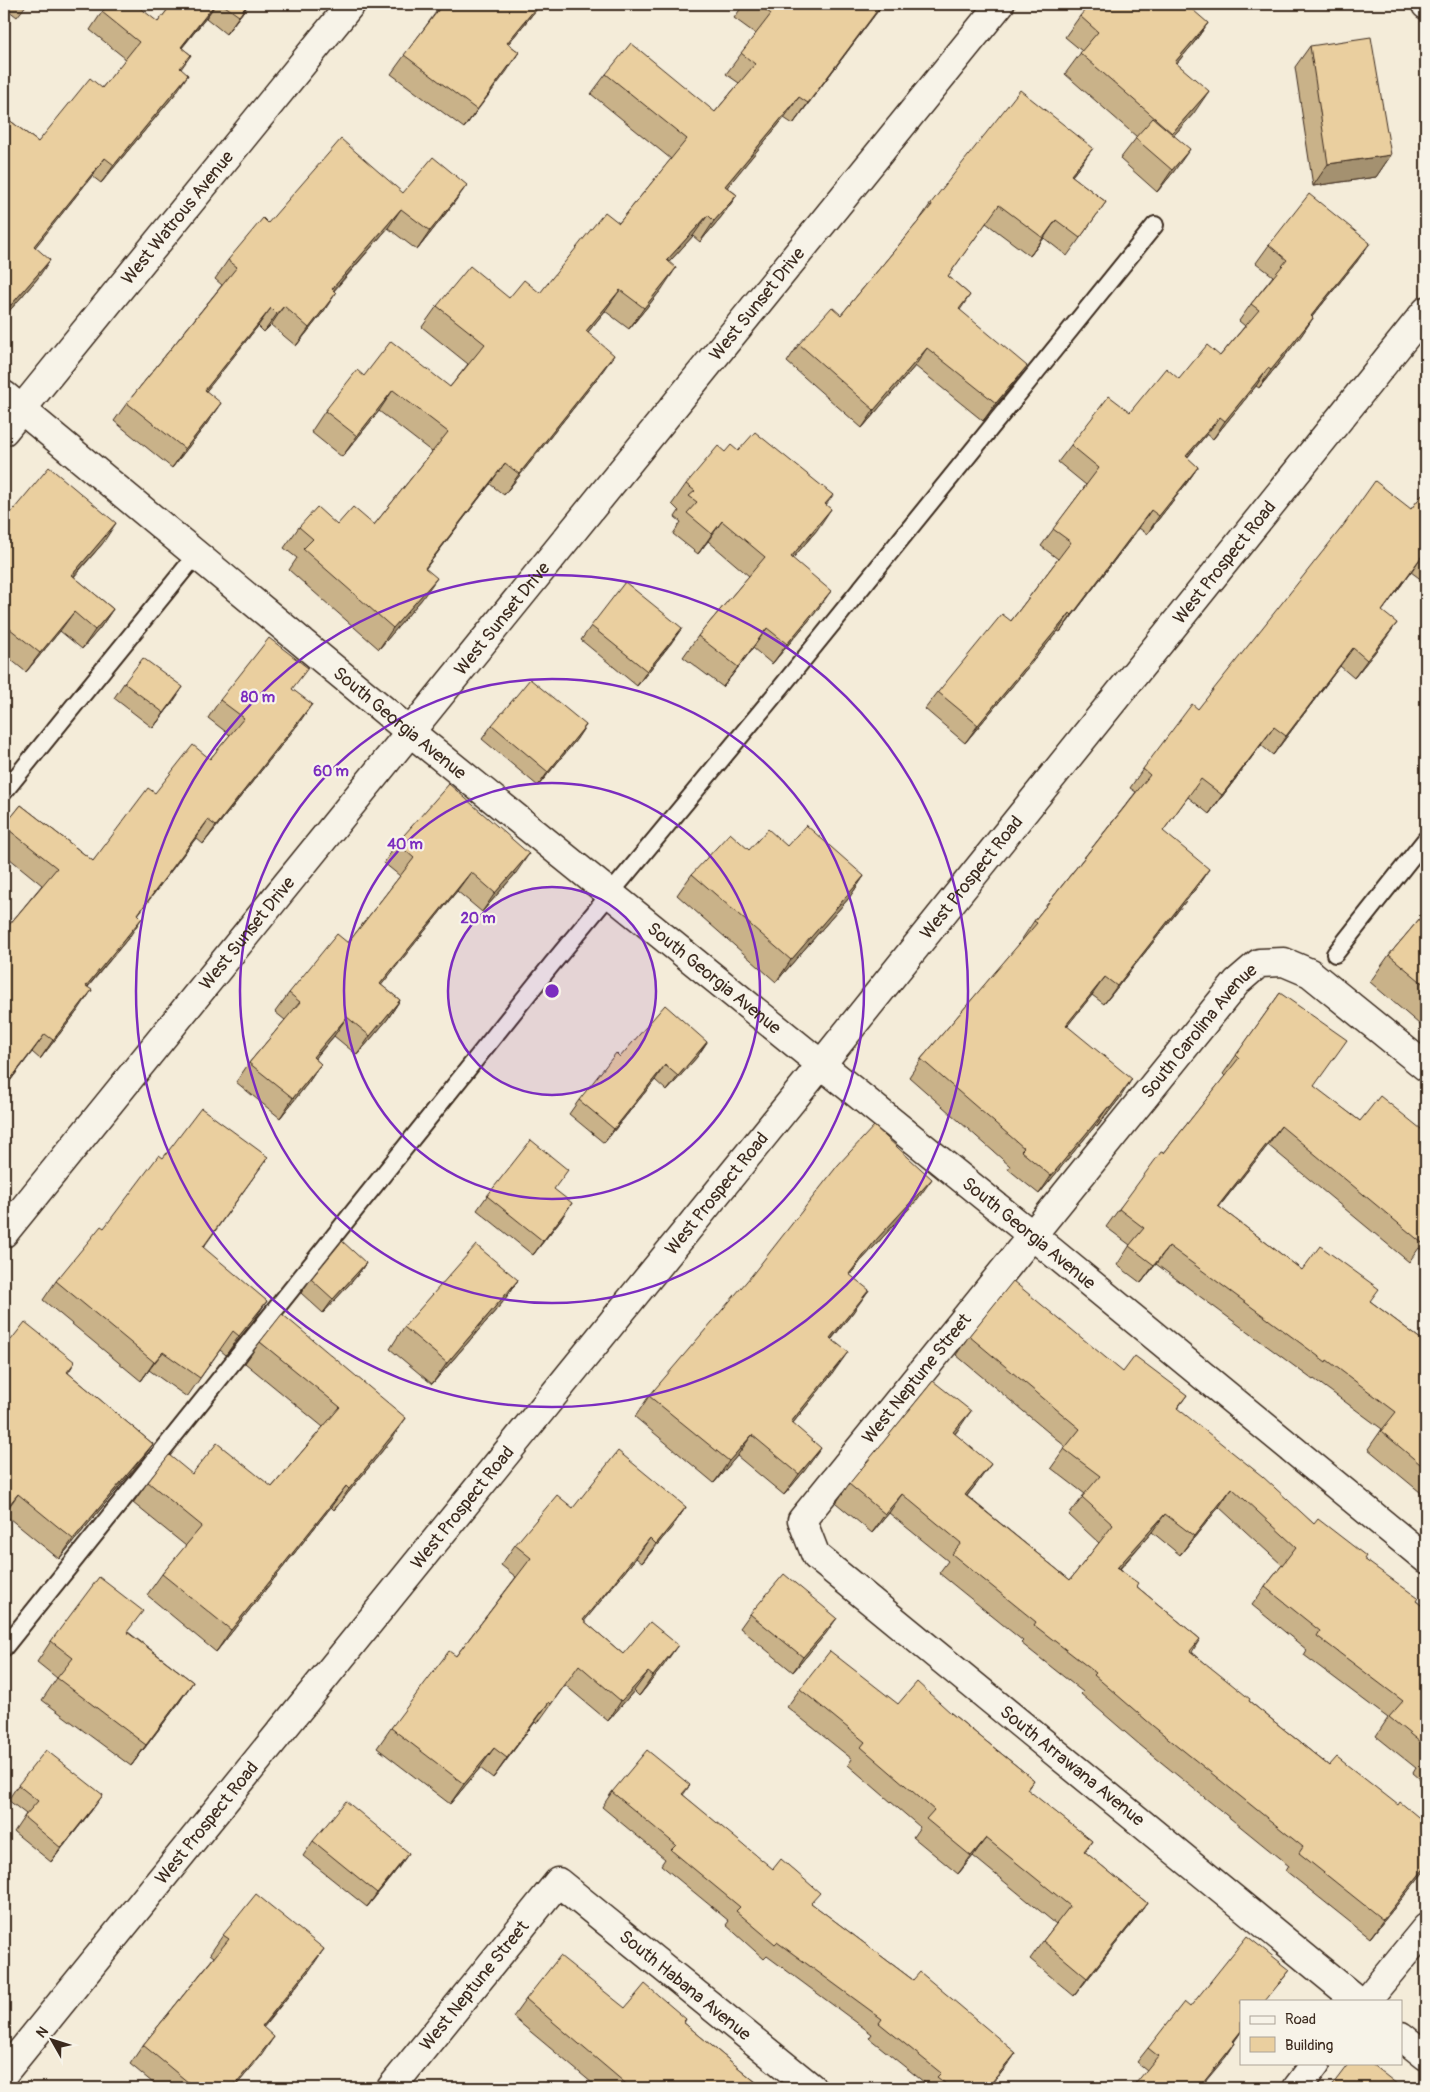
<svg xmlns="http://www.w3.org/2000/svg" width="1430" height="2092" font-family="Pangolin,sans-serif">
  <style>
    .lines { fill: none; stroke-linecap: round; stroke-linejoin: round }
    .service-casing { stroke: #3b2a1e; stroke-width: 20 }
    .minor-casing { stroke: #3b2a1e; stroke-width: 31 }
    .service { stroke: #f7f3e8; stroke-width: 16 }
    .minor { stroke: #f7f3e8; stroke-width: 28 }
    .wall { fill: #c9b289; stroke: #3b2a1e }
    .shaded-wall { fill: #a4916f; stroke: #3b2a1e }
    .building { fill: #eacf9f; stroke: #3b2a1e }
    .ring { fill: none; stroke: #7b2cbf; stroke-width: 2.5 }
    .labels { text-anchor: middle; dominant-baseline: central; stroke-width: 4.5; stroke-linejoin: round; paint-order: stroke }
    .street-label { font-size: 18px; fill: #3b2a1e; stroke: #f7f3e8 }
    .centre { fill: #7b2cbf; stroke: #f7f3e8; stroke-width: 2.5 }
    .ring-label { font-size: 15px; text-anchor: middle; font-weight: bold; fill: #7b2cbf; stroke: #f7f3e8; stroke-width: 4.5; stroke-linejoin: round; paint-order: stroke }
  </style>
  <rect width="100%" height="100%" fill="#f4ecd9"/>
  <filter id="ink" filterUnits="userSpaceOnUse"><feTurbulence type="fractalNoise" baseFrequency=".02" numOctaves="2"/><feDisplacementMap in="SourceGraphic" scale="10" xChannelSelector="R" yChannelSelector="G"/><feConvolveMatrix kernelMatrix="1 2 1 2 8 2 1 2 1" color-interpolation-filters="sRGB"/></filter>
  <g filter="url(#ink)">
    <g class="lines">
      <g class="service-casing">
        <path id="service" d="M4 792 196 555
          M1335 954 1426 839
          M4 1648 552 964 782 686 1155 225"/>
      </g>
      <g class="minor-casing">
        <g id="minor">
          <path d="M1426 4V5"/>
          <path id="s1" d="M4 395 409 731 1033 1236 1426 1559"/>
          <path id="s2" d="M4 431 351 4"/>
          <path id="s3" d="M4 1233 1000 4"/>
          <path id="s4" d="M1358 2001 816 1556 802 1520 1237 982 1259 963 1284 962 1310 973 1426 1067"/>
          <path d="M1366 2001 1426 1928"/>
          <path d="M1401 2036 1426 2056"/>
          <path id="s5" d="M4 2073 820 1066 1426 311"/>
          <path id="s6" d="M391 2088 558 1882 812 2088"/>
          <path d="M1297 2088 1316 2063"/>
        </g>
      </g>
      <use href="#service" class="service"/>
      <use href="#minor" class="minor"/>
    </g>
    <path class="wall" d="M4 4H27L17 17 4 7Z
      M172 4H249L226 34 206 18 182 48 191 55 181 69 176 93 101 183 92 176 35 247 38 278 4 317V116L38 142 102 88 126 59 90 30 102 12 158 22Z
      M433 4H541L508 44 519 52 464 128 391 74 439 8Z
      M744 4H883L793 124 784 118 727 187 737 195 722 216 700 242 693 236 669 262 662 289 629 329 605 311 588 332 600 375 504 495 490 484 425 569 422 599 379 649 289 570 297 558 284 548 299 527 337 525H374L432 452 379 411 342 457 311 432 325 411 364 376 450 387 468 364 422 327 437 306 509 298 540 293 619 223 671 159 591 94 606 74 715 112 739 83 726 74 756 34 734 18Z
      M1080 16 1208 23 1193 44 1177 63 1194 113 1174 135 1175 170 1157 192 1120 159 1137 137 1065 74 1082 51 1065 37Z
      M1310 46 1391 155 1376 177 1313 186 1295 67Z
      M1080 166 1072 176 1106 202 1067 256 1044 238 1030 256 986 223 948 276 970 295 960 310 1014 383 983 421 915 366 862 428 787 362 799 344 841 315 918 222 931 203Z
      M403 193 454 203 417 250 388 228 334 291 324 311 296 346 271 325 264 332 258 326 206 391 208 422 172 468 114 421 127 403 222 285 215 279 228 260 268 223Z
      M1269 245 1358 260 1312 317 1313 318 1301 336 1259 388 1256 386 1213 439 1207 434 1187 458 1198 467 1186 484 1147 534 1139 528 1060 632 1058 631 965 743 925 709 938 692 1011 621 1058 559 1041 546 1086 485 1058 462 1071 445 1130 412 1179 379 1220 356 1245 326 1239 321 1251 304 1273 276 1256 263Z
      M738 451 833 495 826 505 817 530 792 559 816 612 772 664 753 648 723 687 683 657 698 636 749 576 708 541 698 554 673 534 681 522 675 517 679 511 672 504 686 484 725 452Z
      M1426 490V583L1411 572 1382 611 1384 641 1354 678 1340 666 1273 755 1261 745 1209 814 1188 797 1163 831 1197 887 1104 1004 1092 995 1067 1026 1120 1098 1097 1127 1095 1126 1039 1194 1008 1169 1010 1166 909 1077 921 1059 1023 940 1022 939 1034 921 1136 792 1130 788 1143 769 1198 709 1411 509Z
      M4 521 103 543 74 577 113 609 100 628 82 649 60 631 26 672 4 654Z
      M591 626 672 642 637 686 581 640Z
      M124 683 173 702 153 728 114 698Z
      M293 690 299 723 203 844 196 838 138 914 130 936 88 987 79 1009 40 1059 32 1052 4 1089V921L9 925 42 885 4 854V827L21 805 93 861 155 793 210 759 230 735 208 718 220 700Z
      M492 725H586L576 740 538 786 482 739Z
      M397 843 516 873 482 912 457 891 381 985 400 1000 387 1020 357 1055 334 1036 315 1059 321 1064 308 1083 280 1118 236 1082 249 1063 285 1020 275 1012 289 993 348 943 400 876 384 863Z
      M787 846 864 876 849 898 776 982 677 895 692 874 749 850Z
      M1426 911V1030L1370 982 1389 955Z
      M1280 993 1314 1087 1360 1121 1426 1133V1253L1419 1248 1409 1262 1268 1145 1219 1207 1302 1270 1370 1301 1426 1343V1497L1368 1449 1382 1429 1314 1379 1313 1380 1156 1264 1141 1283 1117 1265 1130 1245 1106 1227 1119 1209 1164 1153 1225 1076 1223 1074Z
      M707 1042 697 1057 667 1091 655 1080 604 1143 569 1114 579 1100Z
      M268 1157 203 1248 254 1320 226 1355 220 1350 187 1397 149 1370 141 1381 43 1300 56 1281 104 1228Z
      M487 1196 562 1218 533 1255 477 1210Z
      M917 1200 860 1262 850 1275 854 1311 832 1339 833 1373 793 1423 806 1469 784 1495 737 1456 714 1483 635 1417 649 1396Z
      M366 1263 356 1277 323 1313 301 1293 311 1279Z
      M518 1280 503 1302 432 1384 390 1349 404 1327Z
      M969 1336 1123 1372 1187 1395 1177 1409 1314 1524 1364 1559 1426 1609V1784L1413 1773 1416 1768 1376 1736 1388 1718 1304 1655 1307 1650 1252 1605 1265 1587 1282 1565 1219 1507 1180 1555 1152 1532 1120 1569 1136 1586 1200 1639 1192 1652 1249 1701 1329 1766 1420 1825 1426 1829V1869L1370 1938 1286 1871 1289 1866 1140 1745 1081 1694 1083 1692 1021 1643 1023 1641 939 1573 948 1561 889 1513 872 1533 836 1503 849 1484 958 1430 955 1434 978 1482 967 1496 1070 1580 1099 1543 1069 1515 1085 1494 1051 1468 1066 1447 956 1355Z
      M260 1342 392 1439 334 1510 331 1507 216 1652 147 1595 162 1574 186 1546 133 1503 148 1482 192 1474 272 1487 323 1427 245 1363Z
      M4 1349 75 1362 68 1373 153 1444 139 1463 59 1559 4 1514Z
      M686 1507 672 1527 642 1563 636 1558 584 1621 623 1654 664 1665 639 1696 634 1691 608 1721 565 1685 537 1724 535 1722 493 1778 480 1768 450 1804 377 1748 391 1728 456 1656 516 1577 501 1565 515 1545 573 1508Z
      M750 1614 827 1632 793 1672 740 1628Z
      M128 1632 193 1682 178 1704 131 1766 42 1700 57 1678 37 1662 51 1641Z
      M800 1689 898 1704 951 1713 1034 1780 1027 1790 1092 1841 1085 1852 1147 1903 1134 1921 1074 1996 1030 1959 1043 1941 1056 1924 973 1856 958 1874 913 1837 920 1827 848 1765 852 1759 787 1707Z
      M18 1785 92 1810 51 1862 14 1832 26 1814 8 1800Z
      M690 1785 683 1795 812 1904 913 1980 1016 2053 1006 2067 989 2088H929L930 2087 869 2038 872 2034 767 1956 764 1959 726 1925 729 1921 661 1865 665 1859 602 1807 612 1792Z
      M313 1841 399 1867 367 1907 303 1856Z
      M223 1935 311 1968 263 2028 261 2056 234 2088H159L130 2064 143 2045 214 1957 210 1954Z
      M1290 1970 1279 1984 1241 2001V2032L1234 2042 1235 2043 1225 2058 1147 2070 1137 2062 1148 2048 1190 2007Z
      M526 1999 625 2008 686 2019 684 2023 763 2088H598L513 2017Z"/>
    <path class="shaded-wall" d="M216 4 206 18 168 64 181 47Z
      M248 4H249L226 34 239 16Z
      M539 4H541L494 61 507 43Z
      M882 4H883L793 124 808 103Z
      M1208 23 1193 44 1160 83 1175 62Z
      M519 52 507 71 464 128 477 110Z
      M188 75 176 93 101 183 114 165Z
      M1209 91 1194 113 1157 154 1172 133Z
      M799 97 784 118 711 207 725 186Z
      M1093 148 1080 166 1058 193 1071 175Z
      M1190 149 1175 170 1157 192 1172 170Z
      M1391 155 1376 177 1313 186 1328 164Z
      M105 158 92 176 22 264 34 246Z
      M467 185 454 203 417 250 430 231Z
      M737 195 722 216 700 242 714 221Z
      M401 209 388 228 319 307 332 289Z
      M708 215 693 236 652 281 667 260Z
      M1056 220 1044 238 1030 256Z
      M1370 243 1358 260 1298 334 1311 316Z
      M50 260 38 278 4 317V316L11 305Z
      M676 268 662 289 629 329 644 308Z
      M620 290 605 311 572 352 586 331Z
      M336 293 324 311 296 346 309 328Z
      M284 306 271 325 264 332 277 314Z
      M271 308 258 326 192 409 205 390Z
      M1313 318 1301 336 1259 388 1271 370Z
      M927 348 915 366 862 428 874 410Z
      M614 355 600 375 504 495 519 474Z
      M1027 366 1014 383 983 421 996 403Z
      M1268 368 1256 386 1213 439 1225 421Z
      M393 390 379 411 342 457 357 436Z
      M221 403 208 422 172 468 185 449Z
      M1220 417 1207 434 1173 474 1186 456Z
      M505 463 490 484 410 589 425 568Z
      M1198 467 1186 484 1147 534 1159 516Z
      M831 509 817 530 776 578 791 557Z
      M1151 510 1139 528 1060 632 1072 615Z
      M722 521 708 541 698 554 712 534Z
      M116 523 103 543 58 594 72 575Z
      M1424 553 1411 572 1369 629 1382 611Z
      M437 578 422 599 379 649 393 628Z
      M831 591 816 612 772 664 787 644Z
      M113 609 100 628 82 649 95 630Z
      M74 612 60 631 26 672 40 653Z
      M1070 613 1058 631 965 743 978 725Z
      M1397 623 1384 641 1354 678 1367 660Z
      M682 628 672 642 637 686 647 671Z
      M767 628 753 648 723 687 738 667Z
      M1353 648 1340 666 1273 755 1286 736Z
      M183 687 173 702 153 728 164 713Z
      M312 704 299 723 203 844 216 826Z
      M586 725 576 740 538 786 548 772Z
      M1274 727 1261 745 1209 814 1222 795Z
      M208 820 196 838 125 932 138 914Z
      M529 854 516 873 482 912 495 893Z
      M1209 869 1197 887 1104 1004 1117 986Z
      M471 872 457 891 367 1003 380 984Z
      M864 876 849 898 776 982 791 960Z
      M142 918 130 936 73 1004 86 986Z
      M1105 977 1092 995 1053 1044 1066 1025Z
      M92 990 79 1009 40 1059 53 1040Z
      M400 1000 387 1020 357 1055 370 1036Z
      M347 1017 334 1036 299 1076 313 1057Z
      M45 1034 32 1052 4 1089V1088Z
      M707 1042 697 1057 667 1091 678 1076Z
      M321 1064 308 1083 280 1118 293 1098Z
      M665 1065 655 1080 604 1143 614 1129Z
      M1132 1079 1120 1098 1097 1127 1110 1108Z
      M1108 1107 1095 1126 1039 1194 1051 1176Z
      M1281 1126 1268 1145 1205 1224 1218 1206Z
      M932 1179 917 1200 860 1262 834 1295 849 1274 875 1241Z
      M572 1203 562 1218 533 1255 543 1241Z
      M1169 1246 1156 1264 1141 1283 1154 1265Z
      M366 1263 356 1277 323 1313 333 1299Z
      M518 1280 503 1302 432 1384 447 1363Z
      M869 1290 854 1311 815 1359 830 1338Z
      M267 1301 254 1320 226 1355 239 1336Z
      M163 1352 149 1370 141 1381 154 1362Z
      M848 1352 833 1373 776 1444 791 1422Z
      M971 1411 958 1430 940 1451 953 1432Z
      M406 1418 392 1439 334 1510 349 1489Z
      M752 1435 737 1456 714 1483 729 1461Z
      M153 1444 139 1463 59 1559 73 1539Z
      M821 1448 806 1469 784 1495 799 1474Z
      M991 1464 978 1482 952 1514 965 1495Z
      M346 1486 331 1507 216 1652 231 1630Z
      M1232 1488 1219 1507 1180 1555 1194 1536Z
      M18 1494 4 1514V1511Z
      M902 1494 889 1513 872 1533 885 1514Z
      M686 1507 672 1527 642 1563 656 1544Z
      M1165 1514 1152 1532 1104 1586 1117 1568Z
      M650 1538 636 1558 569 1640 583 1620Z
      M837 1618 827 1632 793 1672 803 1657Z
      M678 1645 664 1665 639 1696 653 1676Z
      M648 1672 634 1691 608 1721 621 1701Z
      M193 1682 178 1704 131 1766 146 1745Z
      M549 1702 535 1722 493 1778 507 1758Z
      M494 1748 480 1768 450 1804 464 1784Z
      M103 1795 92 1810 51 1862 61 1848Z
      M986 1838 973 1856 958 1874 971 1856Z
      M409 1853 399 1867 367 1907 377 1893Z
      M1426 1866V1869L1370 1938 1383 1920Z
      M1147 1903 1134 1921 1074 1996 1087 1978Z
      M324 1949 311 1968 248 2045 262 2026Z
      M1241 2031V2032L1223 2056 1233 2041Z
      M274 2037 261 2056 234 2088H232Z
      M1235 2043 1225 2058 1200 2088H1199Z
      M1016 2053 1006 2067 989 2088H987Z"/>
    <path class="building" d="M109 4H135L158 22 172 4H215L181 47 191 55 180 68 188 75 114 165 105 158 34 246 50 260 11 305 4 299V116L38 142 90 78 102 88 139 42 102 12Z
      M222 4H248L239 16Z
      M443 4H539L507 43 519 52 477 110 404 55Z
      M758 4H882L808 103 799 97 725 186 737 195 714 221 708 215 667 260 676 268 644 308 620 290 586 331 614 355 519 474 505 463 425 568 437 578 393 628 303 549 313 539 299 527 317 507 337 525 353 507 374 525 448 432 393 390 357 436 325 411 357 370 364 376 391 341 450 387 485 344 437 306 470 266 509 298 524 280 540 293 605 212 619 223 687 139 606 74 631 43 715 112 755 64 741 53 771 14Z
      M1090 4H1186L1208 23 1175 62 1209 91 1172 133 1080 53 1098 32 1080 16Z
      M1371 37 1391 155 1328 164 1310 46Z
      M1020 90 1093 148 1071 175 1106 202 1080 238 1056 220 1043 238 999 205 948 276 970 295 959 309 1027 366 996 403 927 348 874 410 799 344 832 307 841 315 932 205 931 203Z
      M1153 118 1190 149 1172 170 1135 138Z
      M341 139 403 193 433 157 467 185 430 231 401 209 332 289 336 293 309 328 284 306 277 314 271 308 205 390 221 403 185 449 127 403 237 267 228 260 263 218 268 223Z
      M1309 194 1370 243 1311 316 1313 318 1271 370 1268 368 1225 421 1220 417 1186 456 1198 467 1159 516 1151 510 1072 615 1070 613 978 725 938 692 1002 614 1011 621 1071 542 1053 529 1099 468 1071 445 1109 396 1130 412 1166 368 1179 379 1207 345 1220 356 1259 310 1251 304 1287 260 1269 245Z
      M755 432 833 495 825 504 831 509 791 557 831 591 787 644 767 628 738 667 698 636 765 557 722 521 712 534 687 513 697 502 689 496 695 491 686 484 718 446 725 452 731 445 738 451Z
      M49 467 116 523 72 575 113 609 95 630 74 612 40 653 4 624V521Z
      M1375 481 1411 509 1426 490V555L1424 553 1382 611 1397 623 1367 660 1353 648 1286 736 1274 727 1222 795 1201 779 1163 831 1209 869 1117 986 1105 977 1066 1025 1132 1079 1110 1108 1108 1107 1051 1176 1021 1151 1024 1148 921 1059 1037 923 1034 921 1150 775 1143 769 1192 704 1198 709 1343 526Z
      M625 582 682 628 647 671 591 626Z
      M269 638 308 668 292 689 312 704 216 826 208 820 138 914 142 918 86 986 92 990 53 1040 45 1034 4 1088V1003L5 1002H4V920L9 925 57 868 4 826 21 805 93 861 148 788 155 793 193 745 210 759 244 718 220 700Z
      M143 658 183 687 164 713 124 683Z
      M530 679 586 725 548 772 492 725Z
      M449 784 529 854 495 893 471 872 380 984 400 1000 370 1036 347 1017 313 1057 321 1064 293 1098 249 1063 300 1002 289 993 337 934 348 943 414 858 397 843Z
      M806 825 864 876 791 960 692 874 730 833 749 850 768 829 787 846Z
      M1426 911V986L1389 955Z
      M1280 993 1347 1040 1314 1086 1360 1121 1380 1096 1426 1133V1237L1422 1243 1281 1126 1218 1206 1302 1270 1320 1246 1379 1289 1370 1301 1426 1343V1469L1381 1431 1396 1412 1327 1360 1326 1362 1169 1246 1154 1265 1129 1246 1144 1228 1119 1209 1161 1152 1164 1153 1239 1058 1236 1055Z
      M665 1005 707 1042 678 1076 665 1065 614 1129 579 1100 616 1053 620 1057Z
      M201 1108 268 1157 203 1247 267 1301 239 1336 233 1331 200 1378 163 1352 154 1362 56 1281 101 1226 104 1228 159 1155 163 1158Z
      M874 1126 932 1179 875 1241 849 1274 869 1290 830 1338 848 1352 791 1422 821 1448 799 1474 752 1435 729 1461 649 1396 752 1275 838 1165Z
      M531 1140 568 1170 554 1189 572 1203 543 1241 487 1196Z
      M342 1241 366 1263 333 1299 311 1279Z
      M476 1245 518 1280 447 1363 404 1327Z
      M1013 1281 1123 1372 1135 1356 1187 1395 1177 1408 1262 1476 1314 1524 1318 1519 1366 1556 1364 1559 1418 1598 1416 1601 1426 1609V1747L1389 1717 1403 1701 1317 1636 1320 1631 1265 1587 1296 1547 1232 1488 1194 1536 1165 1514 1117 1568 1138 1583 1136 1586 1200 1639 1190 1651 1250 1699 1249 1701 1329 1766 1337 1757 1398 1805 1400 1802 1423 1821 1420 1824 1426 1829V1866L1383 1920 1299 1853 1303 1847 1153 1726 1094 1675 1096 1673 1034 1625 1036 1622 952 1554 961 1543 902 1494 885 1514 849 1484 933 1381 971 1411 953 1432 991 1464 965 1495 1070 1580 1113 1525 1082 1497 1100 1476 1064 1449 1080 1429 969 1336Z
      M282 1314 406 1418 349 1489 346 1486 231 1630 162 1574 202 1526 148 1482 169 1455 192 1474 217 1443 272 1487 340 1407 260 1342Z
      M25 1322 75 1362 67 1372 153 1444 73 1539 18 1494 4 1511V1349Z
      M618 1451 686 1507 656 1544 650 1538 583 1620 623 1654 650 1622 678 1645 653 1676 648 1672 621 1701 579 1665 551 1704 549 1702 507 1758 494 1748 464 1784 391 1728 449 1651 456 1656 531 1558 515 1545 557 1495 573 1508Z
      M784 1574 837 1618 803 1657 750 1614Z
      M99 1577 143 1611 127 1632 193 1682 146 1745 57 1678 73 1658 51 1641Z
      M830 1651 898 1704 917 1682 951 1713 1034 1780 1027 1789 1092 1841 1084 1851 1147 1903 1087 1978 1043 1941 1070 1906 986 1838 971 1856 926 1819 934 1810 861 1747 865 1742 800 1689Z
      M46 1750 103 1795 61 1848 24 1817 38 1801 18 1785Z
      M647 1750 690 1785 682 1794 773 1869 781 1859 820 1893 811 1903 913 1980 920 1972 1016 2053 987 2088H951L937 2077 941 2073 879 2023 882 2019 777 1942 775 1944 736 1911 740 1907 671 1850 676 1845 612 1792Z
      M346 1801 409 1853 377 1893 313 1841Z
      M256 1894 324 1949 262 2026 274 2037 232 2088H195L143 2045 229 1939 223 1935Z
      M1247 1936 1290 1970 1265 2001H1241V2031L1233 2041 1235 2043 1199 2088H1132L1158 2056 1148 2048 1184 2002 1190 2007Z
      M560 1956 625 2008 645 1984 686 2019 683 2022 763 2088H631L526 1999Z
      M1349 2063H1370L1402 2088H1330Z"/>
  </g>
  <circle cx="552" cy="991" r="104" fill="#7b2cbf" fill-opacity=".12"/>
  <g class="ring">
    <circle cx="552" cy="991" r="104"/>
    <circle cx="552" cy="991" r="208"/>
    <circle cx="552" cy="991" r="312"/>
    <circle cx="552" cy="991" r="416"/>
  </g>
  <g class="labels">
    <g class="street-label">
      <text stroke="none"><textPath href="#s2" startOffset="275">West Watrous Avenue</textPath></text>
      <text stroke="none"><textPath href="#s3" startOffset="1196">West Sunset Drive</textPath></text>
      <text stroke="none"><textPath href="#s5" startOffset="1942">West Prospect Road</textPath></text>
      <text stroke="none"><textPath href="#s3" startOffset="791">West Sunset Drive</textPath></text>
      <text stroke="none"><textPath href="#s1" startOffset="514">South Georgia Avenue</textPath></text>
      <text stroke="none"><textPath href="#s5" startOffset="1538">West Prospect Road</textPath></text>
      <text stroke="none"><textPath href="#s3" startOffset="386">West Sunset Drive</textPath></text>
      <text stroke="none"><textPath href="#s1" startOffset="919">South Georgia Avenue</textPath></text>
      <text stroke="none"><textPath href="#s4" startOffset="1370">South Carolina Avenue</textPath></text>
      <text stroke="none"><textPath href="#s5" startOffset="1132">West Prospect Road</textPath></text>
      <text stroke="none"><textPath href="#s1" startOffset="1324">South Georgia Avenue</textPath></text>
      <text stroke="none"><textPath href="#s4" startOffset="922">West Neptune Street</textPath></text>
      <text stroke="none"><textPath href="#s5" startOffset="728">West Prospect Road</textPath></text>
      <text transform="translate(1072 1766) rotate(39)">South Arrawana Avenue</text>
      <text stroke="none"><textPath href="#s5" startOffset="322">West Prospect Road</textPath></text>
      <text stroke="none"><textPath href="#s6" startOffset="132">West Neptune Street</textPath></text>
      <text stroke="none"><textPath href="#s6" startOffset="429">South Habana Avenue</textPath></text>
    </g>
  </g>
  <circle cx="552" cy="991" r="8" class="centre"/>
  <g class="ring-label">
    <text x="258" y="702">80 m</text>
    <text x="331" y="776">60 m</text>
    <text x="405" y="849">40 m</text>
    <text x="478" y="923">20 m</text>
  </g>
  <rect width="1430" height="2092" fill="none" stroke="#f7f3e8" stroke-width="20"/>
  <rect x="10" y="10" width="1410" height="2072" fill="none" stroke="#3b2a1e" stroke-width="2" filter="url(#ink)"/>
  <rect x="1240" y="2000" width="162" height="65" fill="#f7f3e8" stroke="#aca397"/>
  <rect x="1250" y="2016" width="25" height="8" fill="#f7f3e8" stroke="#aca397"/>
  <text x="1285" y="2024" font-size="15" fill="#3b2a1e">Road</text>
  <rect x="1250" y="2037" width="25" height="15" fill="#eacf9f" stroke="#aca397"/>
  <text x="1285" y="2050" font-size="15" fill="#3b2a1e">Building</text>
  <g transform="translate(52 2040) rotate(309)" stroke="#f7f3e8" stroke-width="4" paint-order="stroke">
  <path d="M0-4L9 19L0 12L-9 19Z" fill="#3b2a1e"/>
  <text y="-8" font-size="14" font-weight="bold" text-anchor="middle" fill="#3b2a1e">N</text>
  </g>
</svg>
